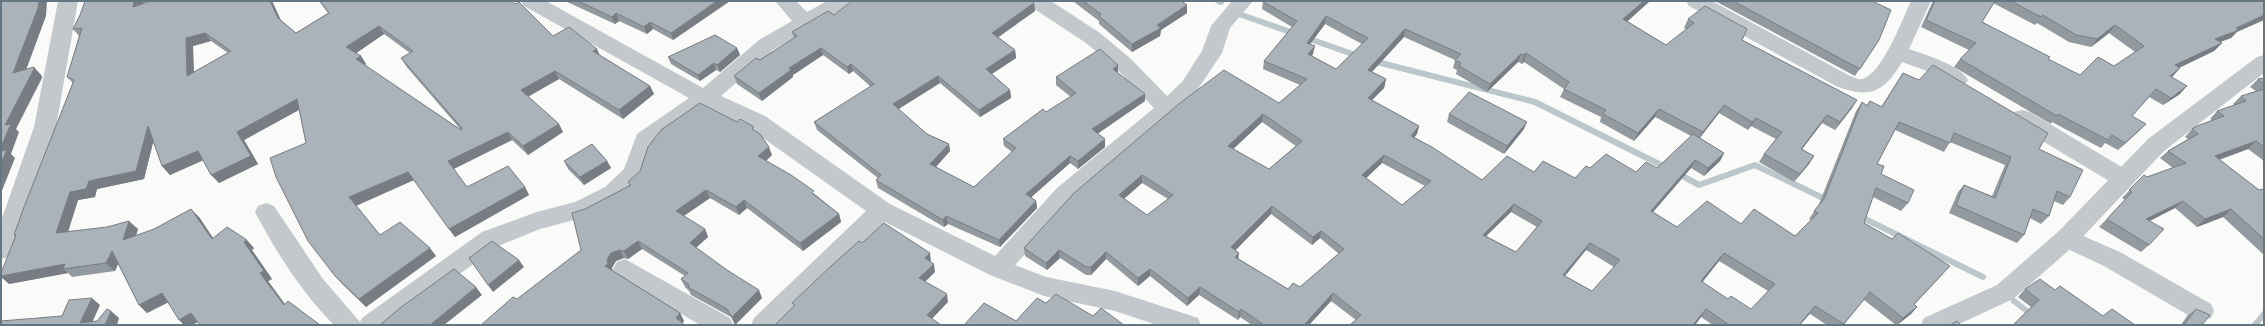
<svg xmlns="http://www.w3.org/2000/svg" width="2265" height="326" font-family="Inter,sans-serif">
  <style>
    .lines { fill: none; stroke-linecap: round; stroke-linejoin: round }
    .stream { stroke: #bbc7cb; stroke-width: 6 }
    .minor { fill: #c3c8cc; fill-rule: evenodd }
    .tertiary { fill: #c3c8cc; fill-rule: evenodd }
    .wall { fill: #929a9f; fill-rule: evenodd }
    .shaded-wall { fill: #777d82 }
    .building { fill: #aab3b9; stroke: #777d82; fill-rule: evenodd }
  </style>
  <rect width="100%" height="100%" fill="#fafaf8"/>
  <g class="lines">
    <path class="stream" d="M1218 1 1221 2
      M1239 14 1296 34
      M1307 38 1358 56
      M1373 61 1535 102 1667 168
      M1677 173 1699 185 1755 165 1829 201
      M1859 216 1983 277
      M2014 301 2045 325
      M2255 325 2264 314"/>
    <path class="minor" d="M521 1H546L703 88 759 40 792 21 775 1H796L807 12 827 1H852L849 6 773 50 721 96 765 116 890 204 995 256 1057 188 1154 108 1116 68 1086 43 1030 6 1027 1H1051L1100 33 1130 58 1167 96 1182 82 1202 51 1211 26 1232 1H1253L1230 28 1222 53 1196 92 1174 115 1073 200 1015 265 1046 277 1115 291 1189 315 1198 318 1201 325H1157L1115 311 1044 296 990 275 885 222 779 325H751L754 318 866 211 749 128 706 108 654 144 642 179 621 199 589 216 540 229 498 246 390 325H334C302 293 276 252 255 212L258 206 266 203 274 206 323 279 360 322 362 318 482 232 537 212 575 202 605 187 624 169 637 134 689 98 524 6Z
      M1686 1H1712L1850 76C1854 77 1858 80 1862 79 1882 75 1903 18 1911 1H1931L1909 49C1926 55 1960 65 1968 80L1965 85 1958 88 1927 71 1902 62C1884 93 1869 99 1836 86L1689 6Z
      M2022 110 2030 112 2130 172 2133 178 2130 184 2122 187 2114 184 2014 124 2011 118 2014 112Z
      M2067 229 2120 252 2211 304 2214 311 2211 318 2202 321 2193 318 2104 266 2059 245 2055 238 2059 231Z
      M625 259 730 318 733 325H700L617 276 613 269 617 262Z"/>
    <path class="tertiary" d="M58 1H78L56 127 19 237 9 257 1 259V221L34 127Z
      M2264 55V73L2164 151 2075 245 2013 299 1957 325H1921L1924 318 1997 285 2059 231 2148 139 2257 57Z"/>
  </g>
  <path class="wall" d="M85 1H144L143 3 151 1H272L281 21 296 33 328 13 319 1H512L515 4 553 36 600 56 650 86 654 94 623 119 559 79 528 97 563 132 528 155 512 140 454 169 467 187H525L529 195 455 237 414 180 356 205 380 235 436 256 366 307 342 284 335 276 306 143 299 110 244 140 258 164 219 183 203 160 170 175 162 166 153 142 144 179 97 189 95 197 78 200 68 232 138 229 136 236 199 217 213 238 254 248 252 250 272 279 268 281 285 304 320 325 198 322 192 325H184L168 302 147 313 139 305 118 264 115 271 72 277 68 273 9 284 15 237 14 235 73 83 67 77 79 36 73 29 80 15ZM384 34 410 53 401 58 406 66 461 130 365 66 366 64 361 56 356 53ZM211 41 228 53 194 72 193 46Z
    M565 1H730L673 40 653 29 647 34 619 21 615 24Z
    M1074 1H1181L1187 5V13L1161 30 1160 36 1132 52 1099 24V21L1074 2Z
    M1263 1H1650L1627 21 1666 45 1686 29 1684 28 1688 19 1742 40 1857 100 1852 108 1835 130 1822 123 1802 149 1814 156 1809 164 1794 182 1759 162 1764 154 1776 139 1751 126 1748 130 1719 113 1700 138 1724 153 1720 161 1704 176 1691 168 1653 212 1677 227 1741 224 1795 236 1811 220 1809 219 1819 204 1856 111 1862 102 1867 105 1870 101 1881 107 1903 73 2039 149 2070 197 2063 205 2054 201 2049 216 2041 224 2030 218 2024 235 2017 243 1949 213 1958 192 1964 185 1992 196 2005 165 1950 142 1944 152 1895 130 1877 164 1881 174 1908 203 1901 211 1873 197 1864 223 1943 274 1914 305 1917 307 1911 314 1897 325H1896L1864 300 1843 325H1827L1810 314 1800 325H1713L1701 317 1695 325H1350L1356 320 1331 301 1309 325H1252L1240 317 1238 320 1199 295 1187 306 1150 276 1138 286 1106 259 1091 275H1086L1060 258 1047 270 1025 256 1024 248 1074 193 1279 103 1300 85 1263 69 1264 61 1292 27 1262 9ZM1325 24 1362 44 1336 69 1312 56 1313 54 1310 44ZM1404 37 1455 60 1453 68 1457 70 1456 74 1487 92 1518 62 1522 64 1524 62 1564 89 1560 97 1601 117 1600 122 1634 141 1655 117 1691 136 1657 168 1636 172 1590 168 1575 178 1534 172 1482 180 1414 137 1417 134 1419 126 1372 100 1384 88 1386 79 1372 72ZM1262 122 1296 146 1269 169 1233 149ZM1382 163 1425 186 1402 205 1366 178ZM1142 183 1168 199 1147 215 1124 199ZM1511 212 1537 227 1516 252 1486 236ZM1271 214 1312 245 1320 238 1339 254 1300 287 1288 289 1239 259 1235 250ZM1586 250 1614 267 1592 291 1565 276ZM1719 261 1768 291 1751 309 1728 299 1702 282Z
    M1715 1H1872L1879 40 1855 76Z
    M1933 1H2264L2231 38 2220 42 2222 43 2214 51 2179 68H2180L2172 77 2180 94 2163 105 2149 97 2132 116 2139 131 2118 150 2105 143 2101 148 2052 122 2051 124 1954 67 1960 59 1969 50 1921 27ZM1993 3 2035 25 2037 23 2069 42 2091 47 2109 33 2135 52 2114 66 2080 75 2048 59 1982 22Z
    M1034 3 1035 11 998 37 1015 50 1016 58 992 74 1010 90 1011 98 980 117 940 83 898 109 927 134 949 144 950 151 936 167 974 187 1012 152 1004 146 1003 139 1046 112 1071 97 1056 85V77L1118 73 1145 101 1098 133 1105 147 1078 169 1070 163 1031 197 1036 201 1037 208 1000 247 948 224 944 227 878 188 876 180 878 178 817 130 814 122 871 87 853 71 849 74 823 55 793 75V77L762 101 737 84 734 76 794 38 792 32 834 15Z
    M737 48 740 55 720 72 716 70 700 81 671 64 668 57Z
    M2264 78V161L2248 149 2219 160 2259 190 2264 189V255L2223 217 2197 227 2175 208 2150 221 2149 245 2141 252 2099 227 2125 200 2122 198 2144 175 2147 177 2173 168 2160 158 2168 151 2188 139 2185 137 2192 129 2212 120 2210 119 2217 111 2234 105 2233 104 2241 96 2256 91 2250 87 2258 79Z
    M1449 114 1524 129 1504 154 1447 122Z
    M755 131 772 155 766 161 816 195 839 214 841 222 803 251 747 208 739 215 710 198 684 216 705 229 708 237 696 248 762 298 735 325 731 317 691 295 689 291 685 287 681 279 685 276 642 249 628 259 624 258 616 261 612 268V270L680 313 684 321 682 323 581 250 585 209 630 185 628 182Z
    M564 161H607L611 168 584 185 568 169Z
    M2025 289 2055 290 2103 316 2135 325H2013L2031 307 2018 297Z
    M2196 309 2202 325H2181L2187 316Z"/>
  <path class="shaded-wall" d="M39 1H47L46 16 22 81 13 73Z
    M134 1H144L140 15 133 7Z
    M270 1H272L284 27 278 18Z
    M717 1H730L673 40 671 33Z
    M1644 1H1650L1620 28 1623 19Z
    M1034 3 1035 11 993 41 992 33Z
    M1187 5V13L1161 30 1160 36 1132 52V44L1157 25Z
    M616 13 619 21 615 24 612 17Z
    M2264 15V20L2237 32 2231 38 2208 46 2215 39Z
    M1326 16 1325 24 1305 51 1307 43Z
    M650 22 653 29 647 34 644 27Z
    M2115 25 2109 33 2091 47 2097 39Z
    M379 26 384 34 352 56 346 47Z
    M1405 29 1404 37 1366 78 1368 70Z
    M205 33 211 41 193 46 194 84 187 76 186 38Z
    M2222 43 2214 51 2168 73 2175 65Z
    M1315 46 1313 54 1307 62 1308 54Z
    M737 48 740 55 720 72 717 65Z
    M821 48 823 55 793 75V77L762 101 759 93 789 68Z
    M597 49 601 58 593 51Z
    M1015 50 1016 58 987 77 986 69Z
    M1526 53 1524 62 1522 64 1524 55Z
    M1521 54 1518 62 1487 92 1490 84Z
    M361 56 366 64 361 68 356 59Z
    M714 63 716 70 700 81 698 75Z
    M851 64 853 71 849 74 847 67Z
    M1118 65V73L1113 76V69Z
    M34 67 42 76V78L16 129 19 132 11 154 15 158 1 193V147L5 125Z
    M2180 68 2173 76 2163 83 2170 76Z
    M555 71 559 79 525 98 521 90Z
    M938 76 940 83 894 112 893 104Z
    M1386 79 1384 88 1366 106 1368 98Z
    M650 86 654 94 623 119 619 110Z
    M2187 86 2180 94 2163 105 2171 98Z
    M1010 90 1011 98 980 117 979 110Z
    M1145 94V101L1093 137 1092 129Z
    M297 99 304 107 244 140 258 164 219 183 211 175 237 132Z
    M1857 100 1852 108 1835 130 1840 122Z
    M1724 105 1719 113 1698 140 1703 132Z
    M1659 109 1655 117 1634 141 1638 133Z
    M1263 114 1262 122 1228 154V146Z
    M1827 115 1822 123 1796 157 1801 149Z
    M1756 118 1751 126 1748 130 1752 122Z
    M1527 122 1524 129 1504 154 1507 146Z
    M559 124 563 132 528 155 523 146Z
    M2146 124 2139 131 2118 150 2125 143Z
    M148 126 155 135 144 179 97 189 95 197 78 200 65 241 56 233 70 192 89 181Z
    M1419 126 1417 134 1409 144 1411 136Z
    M508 132 512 140 453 169 448 161Z
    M1105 139V147L1078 169V161Z
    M2256 141 2248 149 2207 164 2215 156Z
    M949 144 950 151 932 171 930 164Z
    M769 147 772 155 761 165 758 156Z
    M198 151 206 159 170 175 162 166Z
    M1724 153 1720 161 1704 176 1708 168Z
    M1384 155 1382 163 1361 183 1362 175Z
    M1070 156V163L1027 201 1026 194Z
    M1814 156 1809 164 1794 182 1800 174Z
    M1695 160 1691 168 1647 219 1651 211Z
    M607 161 611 168 584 185 580 177Z
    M408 172 414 180 356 206 349 197Z
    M1142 175V183L1119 203V195Z
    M525 187 529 195 455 237 449 229Z
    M706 190 710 198 679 219 676 211Z
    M744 200 747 208 739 215 736 207Z
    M1036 201 1037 208 1000 247 999 240Z
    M2183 201 2175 208 2139 226 2146 219Z
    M1514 204 1511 212 1480 242 1483 235Z
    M1272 206 1271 214 1231 255V247Z
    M191 209 199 217 219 247 212 239Z
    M2231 209 2223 217 2197 227 2205 219Z
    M839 214 841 222 803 251 800 243Z
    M946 216 948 224 944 227 943 220Z
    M129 221 138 229 132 248 123 240Z
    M705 229 708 237 693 250 690 243Z
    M1321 231 1320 238 1312 245 1313 237Z
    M247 240 254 248 252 250 272 279 268 281 291 313 284 305 260 273 244 242Z
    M638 241 642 249 628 259 624 251Z
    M1590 243 1586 250 1559 283 1563 275Z
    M430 248 436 256 366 307 359 299Z
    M620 250 624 258 616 261 612 268 613 271 605 266 607 260 611 253Z
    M1059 250 1060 258 1047 270 1046 263Z
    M112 251 120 259 115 271 106 263Z
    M1106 252V259L1091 275V267Z
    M930 253 931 262 926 266 925 258Z
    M1239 253 1238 260 1235 257Z
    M1724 253 1719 261 1697 289 1701 281Z
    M519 260 524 267 493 292 488 285Z
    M65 264 63 269 68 273 9 284 1 277V276Z
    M934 264 935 272 921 286 919 278Z
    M1150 269V276L1138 286V278Z
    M476 287 482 295 444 325H430Z
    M1200 287 1199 295 1187 306 1188 298Z
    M759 290 762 298 735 325 732 317Z
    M162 293 171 301 147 313 139 305Z
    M1333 293 1331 301 1309 325H1304Z
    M947 294 948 302 928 323 927 315Z
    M92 298 100 305 91 325 80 323Z
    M1815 306 1800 325H1799Z
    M1917 307 1911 314 1897 325 1903 318Z
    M1241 309 1240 317 1238 320 1239 312Z
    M1706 309 1701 317 1695 325H1693Z
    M111 311 119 318 117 325H105Z
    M191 313 200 321 192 325H184L179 320Z
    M680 313 684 321 680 325 676 318Z"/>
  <path class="building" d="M1 1H39L38 8 13 73 34 67V69L5 125 11 124 1 147Z
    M85 1H134L133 7 151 1H270L278 18 296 33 329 13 320 1H512L515 4 519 2 553 36 569 27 597 49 593 51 650 86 619 110 555 71 521 90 559 124 523 146 508 132 448 161 467 187 508 166 525 187 449 229 408 172 349 197 380 235 400 222 430 248 359 299 335 276 308 241 276 177 270 158 306 143 297 99 237 132 251 156 211 175 198 151 162 166 148 126 136 171 89 181 86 189 70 192 56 233 107 227 129 221 123 240 154 229 191 209 212 239 227 227 247 240 244 242 264 271 260 273 284 305 288 301 320 325H200L191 313 179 320 162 293 139 305 112 251 106 263 63 269 65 264 1 276V273L16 235H14L24 207 74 80 67 77 82 28 73 29 80 15ZM379 26 413 51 401 58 462 128 461 130 356 59 361 56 346 47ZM205 33 231 51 187 76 186 38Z
    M578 1H717L671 33 650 22 644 27 616 13 612 17Z
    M852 1H1032L1034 3 992 33 1015 50 986 69 1010 90 979 110 938 76 893 104 927 134 949 144 930 164 974 187 1016 148 1003 139 1043 109 1046 112 1076 93 1056 77 1100 49 1118 65 1113 69 1145 94 1092 129 1105 139 1078 161 1070 156 1026 194 1036 201 999 240 946 216 943 220 876 180 881 175 814 122 874 84 851 64 847 67 821 48 789 68 791 70 759 93 734 76 756 58 760 60 797 36 792 32 828 11 834 15Z
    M1083 1H1181L1187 5 1157 25 1161 28 1132 44 1099 16 1101 14Z
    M1262 1H1644L1623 19 1666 45 1694 23 1688 19 1705 6 1747 29 1742 40 1857 100 1840 122 1827 115 1801 149 1814 156 1800 174 1764 154 1782 132 1756 118 1752 122 1724 105 1703 132 1659 109 1638 133 1603 114 1606 110 1564 89 1569 82 1526 53 1524 55 1521 54 1490 84 1459 66 1461 63 1455 60 1461 54 1405 29 1368 70 1386 79 1368 98 1419 126 1411 136 1432 147 1482 180 1507 156 1534 172 1543 161 1575 178 1586 166 1590 168 1606 154 1636 172 1646 162 1657 168 1693 134 1724 153 1708 168 1695 160 1651 211 1677 227 1707 201 1741 224 1754 209 1795 236 1818 213 1814 211 1824 199 1862 102 1867 106 1870 101 1882 107 1903 73 1919 80 1933 65 2048 133 2039 149 2083 170 2070 197 2057 191 2049 216 2033 209 2024 235 1956 205 1964 185 1995 198 2011 157 1954 133 1950 143 1899 122 1877 164 1884 166 1881 174 1914 190 1908 203 1876 188 1864 223 1892 239 1898 233 1950 266 1914 304 1917 307 1903 318 1870 292 1844 324 1815 306 1799 325H1729L1706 309 1693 325H1350L1361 315 1333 293 1304 325H1264L1241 309 1239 312 1200 287 1188 298 1150 269 1138 278 1106 252 1091 267H1086L1059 250 1046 263 1024 248 1074 193 1180 103 1224 70 1279 103 1307 79 1264 61 1297 21ZM1326 16 1368 38 1336 69 1308 54 1315 46 1307 43ZM1263 114 1302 141 1269 169 1228 146ZM1384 155 1431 181 1402 205 1362 175ZM1142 175 1173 195 1147 215 1119 195ZM1514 204 1542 221 1516 252 1483 235ZM1272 206 1313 237 1321 231 1344 249 1300 287 1293 283 1288 289 1235 257 1239 253 1231 247ZM1590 243 1620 260 1592 291 1563 275ZM1724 253 1775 284 1751 309 1731 296 1728 299 1701 281Z
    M1733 1H1872L1891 10 1879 40 1860 69Z
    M1935 1H1995L1982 22 2050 57 2048 59 2080 75 2098 57 2114 66 2144 46 2115 25 2097 39 2076 35 2043 15 2041 17 2011 1H2264V15L2236 28 2239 30 2215 39 2222 43 2175 65 2180 68 2170 76 2187 86 2171 98 2156 89 2132 116 2146 124 2125 143 2112 135 2108 140 2058 114 2057 116 1960 59 1976 43 1926 20Z
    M715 35 737 48 717 65 714 63 698 75 668 57Z
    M2264 78V84L2258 79Z
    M2264 89V147L2256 141 2215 156 2259 190 2264 189V239L2231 209 2205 219 2183 201 2146 219 2164 229 2149 245 2107 219 2132 192 2129 190 2144 175 2147 177 2186 163 2168 151 2198 134 2192 129 2197 126 2224 116 2217 111 2246 101 2241 96Z
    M1469 92 1527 122 1507 146 1449 114Z
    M700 103 737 122 740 119 754 127 752 129 760 134 769 147 758 156 791 175 814 191 812 193 839 214 800 243 744 200 736 207 706 190 676 211 705 229 690 243 727 270 759 290 732 317 727 309 688 287 689 285 681 279 688 273 638 241 624 251 620 250 611 253 607 260 608 264 605 266 680 313 676 318 685 325H481L513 297 517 299 581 250 572 213 585 209 631 185 628 182 640 171 648 147 661 130Z
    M592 144 607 161 580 177 564 161Z
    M7 150 1 163V151Z
    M884 223 930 253 925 258 934 264 919 278 947 294 927 315 941 325H775L795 305 792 303 831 266 859 241 862 243Z
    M492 241 519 260 488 285 469 258Z
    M454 269 476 287 430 325H380L400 308Z
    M2040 279 2055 290 2060 286 2103 316 2112 309 2135 325H2082L2080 324 2079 325H2013L2039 300 2025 289Z
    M1056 294 1093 316 1101 308 1124 325H964L984 303 1016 321 1037 298 1046 303Z
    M92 298 80 323 97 321 107 309 111 311 105 325H1V321L62 316 69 300Z
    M2196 309 2210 315 2202 325H2184Z
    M1957 321 1961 325H1950Z"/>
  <rect width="2265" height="326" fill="none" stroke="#657683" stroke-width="4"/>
</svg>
